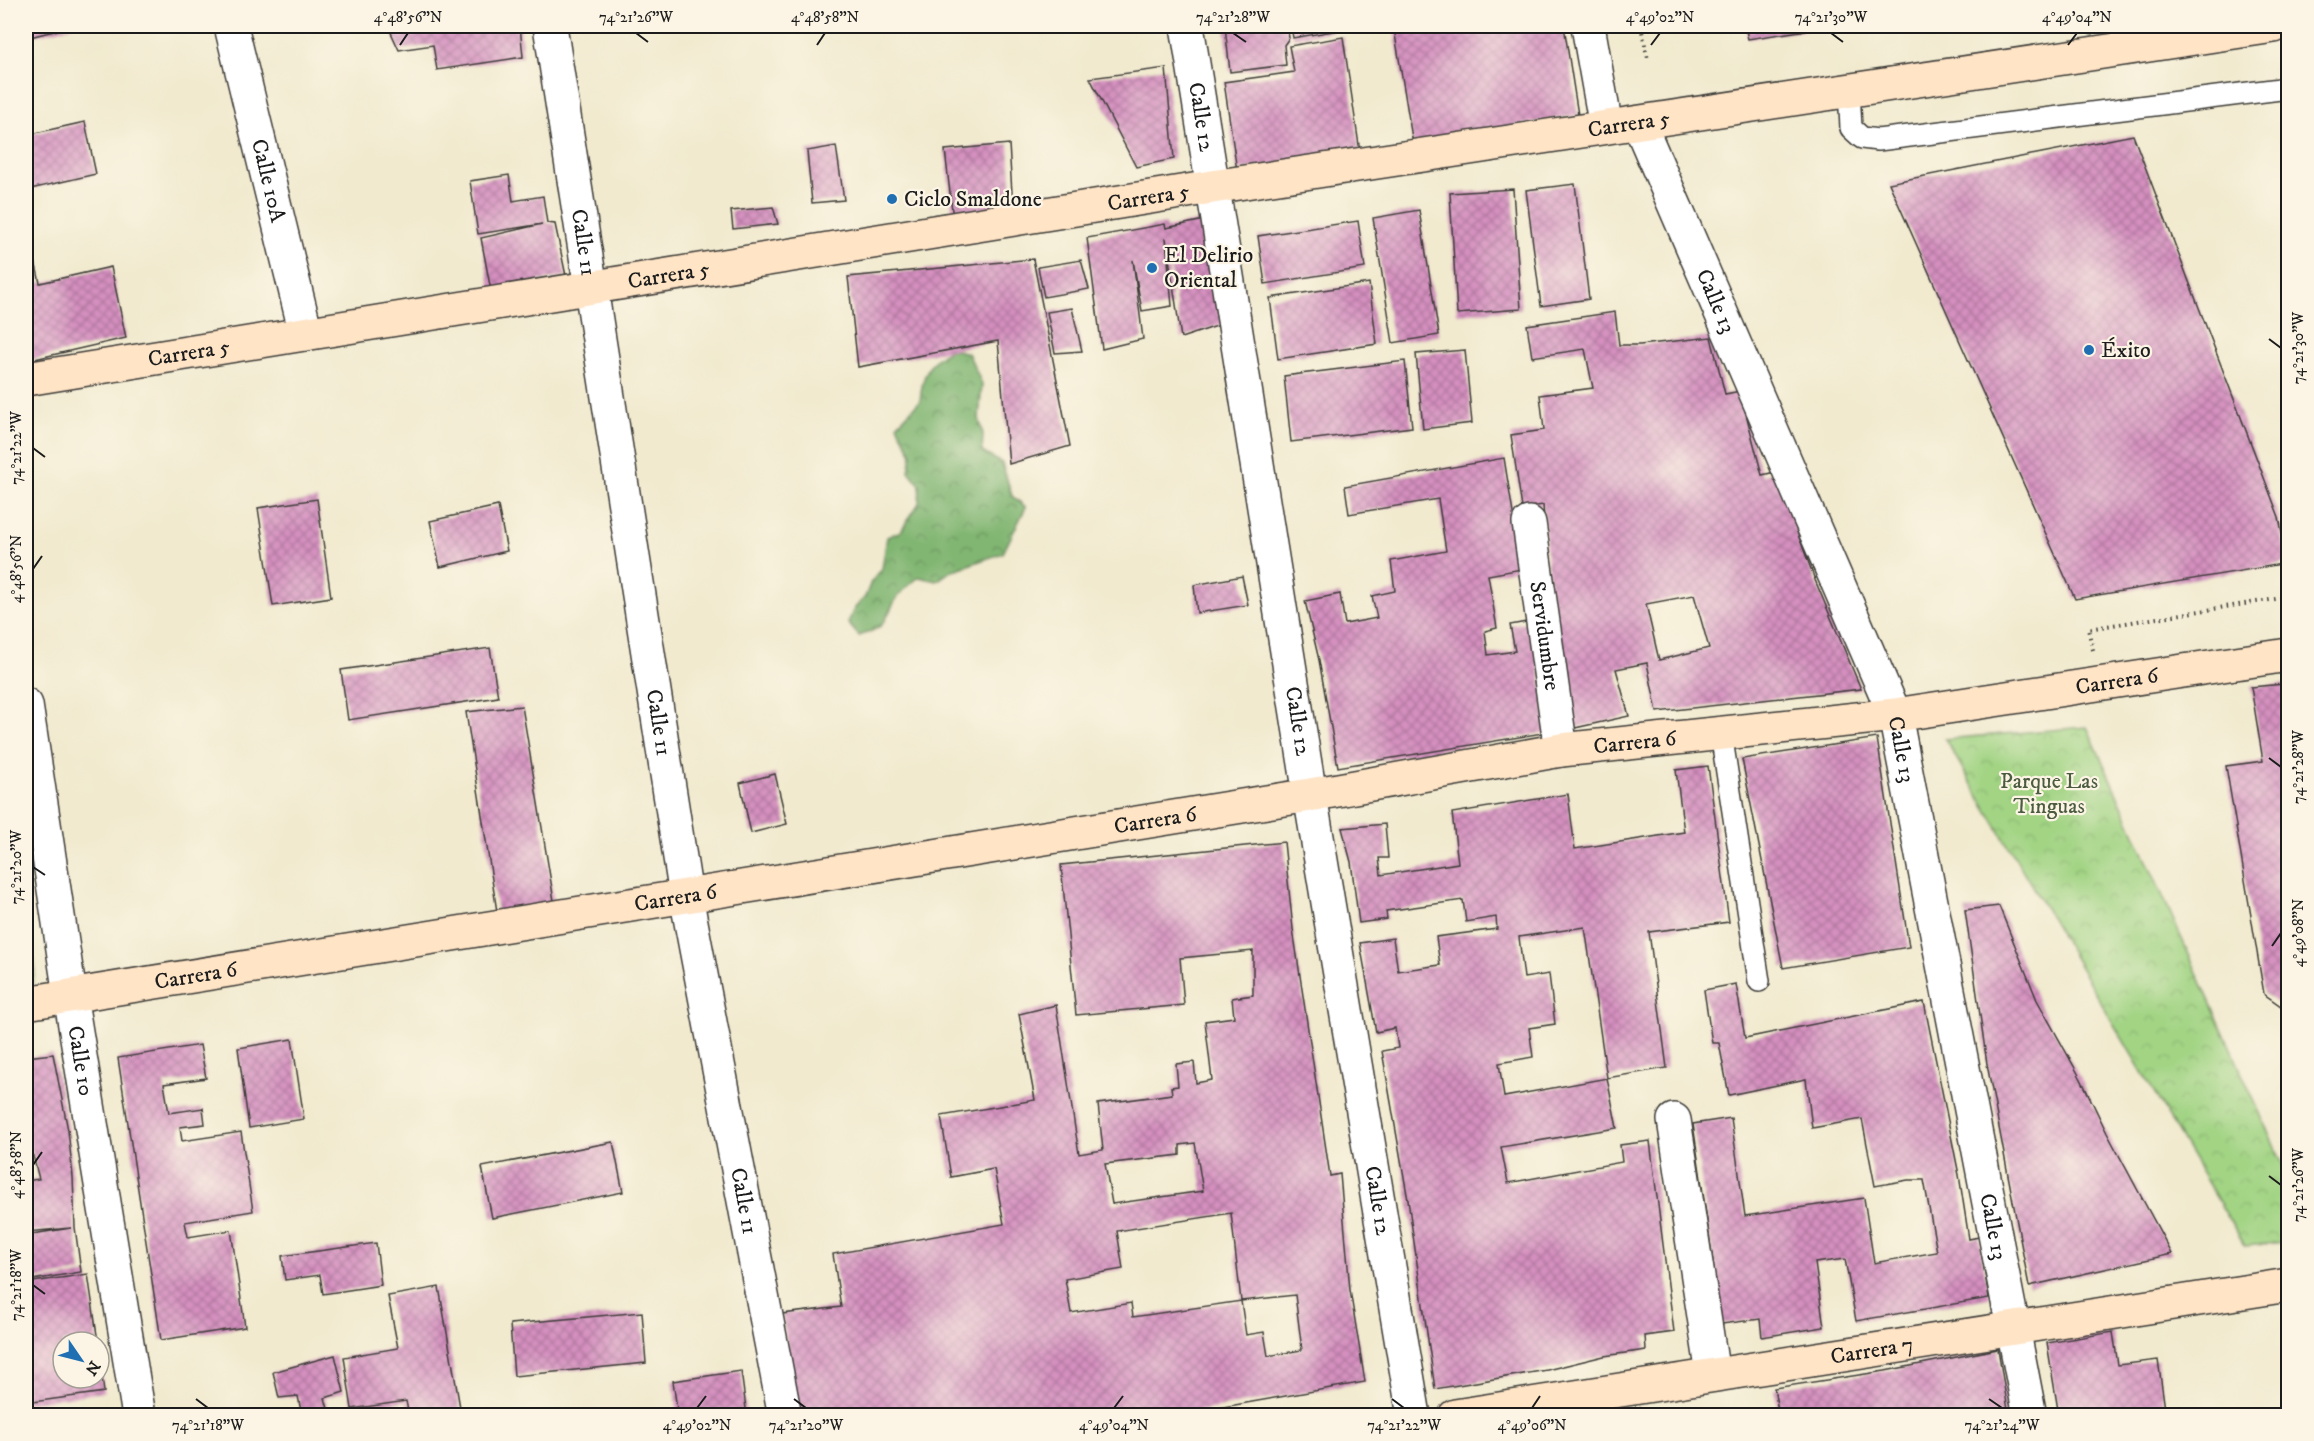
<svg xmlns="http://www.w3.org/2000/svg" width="2314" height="1441" font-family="'IM FELL DW Pica',serif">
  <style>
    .forest { fill: url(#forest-crowns); stroke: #4e6947; stroke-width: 1.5 }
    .park { fill: url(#park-crowns); stroke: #5f7850; stroke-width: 1.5 }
    .building { fill: url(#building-cross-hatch); fill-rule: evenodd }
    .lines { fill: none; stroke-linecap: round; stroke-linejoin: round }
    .lane-casing { stroke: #3c3b37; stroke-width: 24 }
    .street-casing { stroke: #3c3b37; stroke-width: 36 }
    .secondary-casing { stroke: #3c3b37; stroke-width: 36 }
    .path { stroke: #3c3b37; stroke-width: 4; stroke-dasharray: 1.5 4.5; stroke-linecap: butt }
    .lane { stroke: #fff; stroke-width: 21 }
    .street { stroke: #fff; stroke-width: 33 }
    .secondary { stroke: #ffe4c6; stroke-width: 33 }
    .ticks { fill: none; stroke: #1c1c1c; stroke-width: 2 }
    .poi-dot { fill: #1f6fb2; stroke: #fcf5e5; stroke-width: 2 }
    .labels { text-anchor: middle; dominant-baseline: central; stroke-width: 4.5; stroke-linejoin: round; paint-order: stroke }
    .street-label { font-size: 22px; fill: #1c1c1c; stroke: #fcf5e5 }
    .poi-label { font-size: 22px; fill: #1c1c1c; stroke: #fcf5e5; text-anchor: start }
    .park-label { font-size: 22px; fill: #4b5c40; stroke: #fcf5e5 }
    .neatline { fill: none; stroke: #1c1c1c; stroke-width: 2 }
    .ticks-label { font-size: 15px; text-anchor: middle; fill: #1c1c1c }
  </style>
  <defs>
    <pattern id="forest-crowns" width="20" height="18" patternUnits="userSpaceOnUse" patternTransform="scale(1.5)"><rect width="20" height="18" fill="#81b672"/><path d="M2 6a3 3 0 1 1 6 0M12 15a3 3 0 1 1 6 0" fill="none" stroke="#69935d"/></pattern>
    <pattern id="park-crowns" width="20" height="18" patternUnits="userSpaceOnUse" patternTransform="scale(1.5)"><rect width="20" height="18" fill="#a2d484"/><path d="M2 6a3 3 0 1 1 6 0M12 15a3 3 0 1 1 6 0" fill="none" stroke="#8bb571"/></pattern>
    <pattern id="building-cross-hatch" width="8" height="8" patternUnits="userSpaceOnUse" patternTransform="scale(1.5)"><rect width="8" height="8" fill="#d590c0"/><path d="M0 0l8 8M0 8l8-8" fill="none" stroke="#ac759b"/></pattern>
  </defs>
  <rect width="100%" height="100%" fill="#fcf5e5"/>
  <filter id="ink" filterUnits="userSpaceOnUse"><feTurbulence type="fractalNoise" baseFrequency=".0167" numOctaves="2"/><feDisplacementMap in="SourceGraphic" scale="12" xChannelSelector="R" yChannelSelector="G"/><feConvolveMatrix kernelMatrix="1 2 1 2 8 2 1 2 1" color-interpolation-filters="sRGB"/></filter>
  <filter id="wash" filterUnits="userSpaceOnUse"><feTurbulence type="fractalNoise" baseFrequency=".008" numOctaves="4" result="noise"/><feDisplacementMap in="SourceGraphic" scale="24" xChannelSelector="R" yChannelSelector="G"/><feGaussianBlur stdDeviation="1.35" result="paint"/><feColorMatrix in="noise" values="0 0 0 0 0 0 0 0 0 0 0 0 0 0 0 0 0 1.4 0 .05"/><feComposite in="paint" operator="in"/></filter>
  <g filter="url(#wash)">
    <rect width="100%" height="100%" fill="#f1eacf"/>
    <path class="forest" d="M952 349 968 353 982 384 979 418 983 434 982 452 1002 463 1012 496 1026 507 1003 553 951 571 937 581 919 577C910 584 901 592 895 601 882 624 887 626 859 636L848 623 854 609 865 597 871 582 882 569 887 537 901 531 919 503 920 485 909 471 912 454 897 425 920 401C922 375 928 360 952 349Z"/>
    <path class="park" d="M2087 727 2288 1176V1242L2245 1246 1945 739Z
      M26 906 35 969 32 985 26 992Z"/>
    <g id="blocks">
      <path class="building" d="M26 26H74L26 38Z
        M403 26H520L523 57 437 70 433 45 399 50 389 28Z
        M1225 26H1287L1289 38 1284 45 1286 65 1230 72Z
        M1291 26H1350L1351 28 1293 38Z
        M1417 26H1564L1578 115 1413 144 1394 28Z
        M1745 26H1826V27L1748 39Z
        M1343 37 1360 152 1237 171 1224 82 1294 72 1289 46Z
        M1166 68 1174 159 1136 167 1090 78Z
        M85 122 96 174 26 190V135Z
        M2133 135 2279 517 2288 563 2075 599 1889 183Z
        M1009 144 1013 210 953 219 945 150Z
        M836 146 844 200 812 203 807 151Z
        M509 175 513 201 543 196 547 223 555 224 566 276 491 291 481 238 542 224 478 234 470 181Z
        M1575 184 1589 299 1541 306 1526 190Z
        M1513 189 1521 309 1457 314 1450 193Z
        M773 207 778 224 733 229 731 211Z
        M1419 210 1439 335 1393 343 1373 218Z
        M1214 218 1229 322 1181 338 1166 238 1172 306 1142 311 1133 260 1143 339 1102 349 1087 238 1165 224 1166 228Z
        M1358 221 1365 268 1265 284 1258 236Z
        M33 252 40 283 111 267 126 338 26 361V253Z
        M1033 259 1070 446 1009 464 998 341 858 367 848 277Z
        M1081 260 1089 289 1044 297 1038 267Z
        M1369 283 1377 344 1278 359 1270 298Z
        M1072 308 1082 351 1055 353 1047 312Z
        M1615 312 1619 345H1640L1711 337 1725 394 1740 391 1762 475 1775 472 1815 580 1861 689 1657 712 1647 663 1616 669 1629 716 1566 730 1547 563 1543 505 1522 508 1511 435 1544 430 1540 395 1593 388 1585 349 1532 357 1527 325ZM1694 595 1709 648 1659 660 1646 604Z
        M1465 350 1472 423 1423 429 1416 354Z
        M1405 361 1412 427 1291 442 1284 376Z
        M1504 458 1522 569 1488 575 1497 628 1485 631 1488 655 1515 651 1510 625 1532 621 1549 732 1338 767 1319 660 1305 601 1340 594 1345 624 1377 618 1372 596 1395 591 1391 561 1446 551 1438 499 1349 514 1345 486Z
        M317 499 331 597 273 606 258 508Z
        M498 506 507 551 440 567 430 521Z
        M1242 576 1248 605 1197 613 1194 585Z
        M490 648 498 697 348 720 341 670Z
        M2284 684 2288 718V1011L2264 994 2226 766 2263 761 2251 687Z
        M522 706 555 907 498 918 466 712Z
        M1877 738 1909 947 1783 968 1742 759Z
        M1708 766 1729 922 1649 932 1667 1068 1607 1078 1585 927 1519 937 1524 978 1549 974 1555 1024 1529 1028 1533 1057 1499 1063 1504 1097 1607 1078 1617 1128 1501 1147 1508 1183 1622 1162 1620 1145 1650 1141 1674 1332 1645 1336 1646 1350 1604 1356 1547 1370 1435 1389 1408 1200 1382 1051 1398 1048 1395 1028 1376 1032 1360 943 1393 938 1398 971 1440 965 1436 937 1497 929 1496 917 1466 922 1463 900 1386 911 1387 919 1359 923 1351 862 1342 828 1385 824 1388 858H1379L1381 875 1458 863 1452 813 1568 794 1575 849 1684 832 1676 770Z
        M775 774 787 824 751 833 740 783Z
        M1284 842 1293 929 1330 1176 1340 1174 1350 1290 1365 1382 1172 1416H797L782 1314 841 1307 833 1254 1004 1224 994 1169 951 1177 941 1116 1035 1100 1019 1014 1056 1005 1079 1154 1103 1150 1098 1104 1172 1094 1171 1087 1178 1086 1176 1064 1194 1062 1196 1083 1212 1080 1205 1021 1234 1017 1232 998 1253 995V951L1180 958 1184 1005 1076 1015 1061 865ZM1195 1143 1203 1191 1112 1204 1105 1164 1180 1155V1145ZM1231 1213 1241 1301 1295 1295 1302 1350 1268 1356 1264 1332 1246 1335 1241 1301 1133 1317 1131 1303 1071 1313 1065 1279 1123 1269 1117 1231Z
        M1999 906 2037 1000 2081 1079 2107 1133 2172 1254 2029 1286 1987 1064 1965 910Z
        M1736 984 1745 1038 1924 1002 1959 1175 1969 1239 1979 1237 1989 1298 1856 1321 1845 1259 1815 1263 1824 1327 1762 1337 1760 1319 1722 1324 1693 1124 1731 1118 1745 1216 1864 1198 1874 1263 1937 1252 1924 1180H1908L1875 1186 1862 1119 1812 1128 1806 1079 1729 1095 1719 1043H1712L1704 990Z
        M292 1039 304 1119 249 1128 238 1048Z
        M200 1045 206 1078 164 1084 169 1113 203 1108 205 1124 180 1127 182 1141 241 1132 253 1211 185 1222 188 1237 231 1230 245 1327 161 1340 118 1058Z
        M53 1054 68 1130 73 1177 75 1227 81 1272 26 1281V1235L71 1228 26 1232V1181L39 1179 28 1137 26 1104V1057Z
        M613 1142 623 1192 492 1218 482 1167Z
        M376 1243 381 1285 323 1294 320 1275 285 1280 282 1256Z
        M88 1274 98 1342H63V1378H99L100 1362 104 1392 26 1403V1283Z
        M439 1287 461 1413 449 1416H409L406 1401 352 1409 344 1357 398 1348 388 1296Z
        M642 1312 646 1363 514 1376 510 1324Z
        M2113 1332 2118 1365 2158 1360 2166 1416H2059L2047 1343Z
        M1998 1349 2009 1416H1779L1774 1388 1885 1371Z
        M335 1355 344 1392 325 1398 330 1416H302L298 1396 279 1398 273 1372Z
        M741 1371 747 1416H678L673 1381Z"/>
    </g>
  </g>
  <g filter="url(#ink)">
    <use href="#blocks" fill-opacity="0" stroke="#3c3b37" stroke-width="1.5"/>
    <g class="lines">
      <g class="lane-casing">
        <path id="lane" d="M1849 90 1851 128 1862 138 1878 140 2288 88
          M1721 733 1759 981"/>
      </g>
      <g class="street-casing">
        <g id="street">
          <path id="s1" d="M231 26 306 334"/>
          <path id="s2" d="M550 26 686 896 785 1416"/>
          <path id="s3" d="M1187 26 1310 795 1414 1416"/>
          <path d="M1588 26 1606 127"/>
          <path id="s4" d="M1639 123 1895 715 2030 1416"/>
          <path id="s5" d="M1529 523 1561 750"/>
          <path id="s6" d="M26 705 70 995 139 1416"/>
          <path d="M1674 1120 1713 1375"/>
        </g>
      </g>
      <g class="secondary-casing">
        <g id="secondary">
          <path id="s7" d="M26 379 1212 187 2274 26"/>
          <path id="s8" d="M26 1003 1310 795 1561 750 1895 715 2288 655"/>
          <path id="s9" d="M1455 1416 2288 1285"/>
        </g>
      </g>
      <path class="path" d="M1641 26 1648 60
        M2093 650 2088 629 2288 597"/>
      <use href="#lane" class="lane"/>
      <use href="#street" class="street"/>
      <use href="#secondary" class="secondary"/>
    </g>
  </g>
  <path class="ticks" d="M636 33 648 42M1233 33 1246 42M1831 33 1843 42M400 45 408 33M817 45 825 33M1651 45 1660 33M2068 45 2077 33M2269 339 2281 348M33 448 45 457M33 569 42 556M2269 758 2281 767M33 867 45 875M2272 946 2281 933M33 1165 42 1152M2269 1176 2281 1185M33 1285 45 1294M196 1399 208 1408M794 1399 806 1408M1392 1399 1404 1408M1989 1399 2002 1408M697 1408 706 1396M1114 1408 1123 1396M1532 1408 1540 1396"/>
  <g class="poi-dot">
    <circle cx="892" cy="199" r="6"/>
    <circle cx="1152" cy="268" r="6"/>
    <circle cx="2089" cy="350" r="6"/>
  </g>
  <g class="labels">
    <g class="street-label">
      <text stroke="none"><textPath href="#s3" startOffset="92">Calle 12</textPath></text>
      <text stroke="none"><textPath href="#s7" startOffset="1623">Carrera 5</textPath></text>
      <text stroke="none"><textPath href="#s1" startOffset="159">Calle 10A</textPath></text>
      <text stroke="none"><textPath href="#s7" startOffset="1137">Carrera 5</textPath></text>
      <text stroke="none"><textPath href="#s2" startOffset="219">Calle 11</textPath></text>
      <text stroke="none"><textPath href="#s7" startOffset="651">Carrera 5</textPath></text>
      <text stroke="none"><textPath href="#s4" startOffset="194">Calle 13</textPath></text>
      <text stroke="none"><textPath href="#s7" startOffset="165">Carrera 5</textPath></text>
      <text stroke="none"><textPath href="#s5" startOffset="114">Servidumbre</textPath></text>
      <text stroke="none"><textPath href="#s8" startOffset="2116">Carrera 6</textPath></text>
      <text stroke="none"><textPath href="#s3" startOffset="704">Calle 12</textPath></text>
      <text stroke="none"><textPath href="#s2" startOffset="705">Calle 11</textPath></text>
      <text stroke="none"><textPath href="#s8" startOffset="1630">Carrera 6</textPath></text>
      <text stroke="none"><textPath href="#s4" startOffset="680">Calle 13</textPath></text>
      <text stroke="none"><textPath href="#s8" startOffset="1144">Carrera 6</textPath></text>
      <text stroke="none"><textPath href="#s8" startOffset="658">Carrera 6</textPath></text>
      <text stroke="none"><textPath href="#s8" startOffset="172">Carrera 6</textPath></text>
      <text stroke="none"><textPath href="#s6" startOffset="360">Calle 10</textPath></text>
      <text stroke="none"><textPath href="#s2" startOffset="1191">Calle 11</textPath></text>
      <text stroke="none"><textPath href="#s3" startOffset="1190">Calle 12</textPath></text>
      <text stroke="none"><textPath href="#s4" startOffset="1166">Calle 13</textPath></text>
      <text stroke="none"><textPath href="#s9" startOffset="422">Carrera 7</textPath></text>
    </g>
    <g class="poi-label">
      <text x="904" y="199">Ciclo Smaldone</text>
      <text x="1164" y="255">El Delirio<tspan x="1164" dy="25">Oriental</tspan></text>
      <text x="2101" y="350">Éxito</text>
    </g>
    <g class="park-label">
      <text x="2049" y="781">Parque Las<tspan x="2049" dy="25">Tinguas</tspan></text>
    </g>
  </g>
  <rect width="2314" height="1441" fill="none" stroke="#fcf5e5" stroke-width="66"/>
  <g transform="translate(81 1360) rotate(125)"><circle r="28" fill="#fcf5e5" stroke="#a29e95" stroke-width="1.5"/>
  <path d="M0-4.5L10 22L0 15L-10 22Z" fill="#1f6fb2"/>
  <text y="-9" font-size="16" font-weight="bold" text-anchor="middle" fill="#1c1c1c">N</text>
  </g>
  <rect x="33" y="33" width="2248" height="1375" class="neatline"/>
  <g class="ticks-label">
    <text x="408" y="22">4°48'56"N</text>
    <text x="636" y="22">74°21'26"W</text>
    <text x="825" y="22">4°48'58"N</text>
    <text x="1233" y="22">74°21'28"W</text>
    <text x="1660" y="22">4°49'02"N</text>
    <text x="1831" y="22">74°21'30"W</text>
    <text x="2077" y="22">4°49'04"N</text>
    <text transform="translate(2298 348) rotate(-90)" y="5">74°21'30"W</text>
    <text transform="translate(16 448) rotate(-90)" y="5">74°21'22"W</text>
    <text transform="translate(16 569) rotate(-90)" y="5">4°48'56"N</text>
    <text transform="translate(2298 767) rotate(-90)" y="5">74°21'28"W</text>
    <text transform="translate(16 867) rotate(-90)" y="5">74°21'20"W</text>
    <text transform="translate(2298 933) rotate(-90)" y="5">4°49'08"N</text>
    <text transform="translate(16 1165) rotate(-90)" y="5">4°48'58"N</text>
    <text transform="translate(2298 1185) rotate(-90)" y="5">74°21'26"W</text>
    <text transform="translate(16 1285) rotate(-90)" y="5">74°21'18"W</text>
    <text x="208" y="1430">74°21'18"W</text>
    <text x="697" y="1430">4°49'02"N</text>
    <text x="806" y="1430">74°21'20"W</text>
    <text x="1114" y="1430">4°49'04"N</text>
    <text x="1404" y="1430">74°21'22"W</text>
    <text x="1532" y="1430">4°49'06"N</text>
    <text x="2002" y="1430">74°21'24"W</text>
  </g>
</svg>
